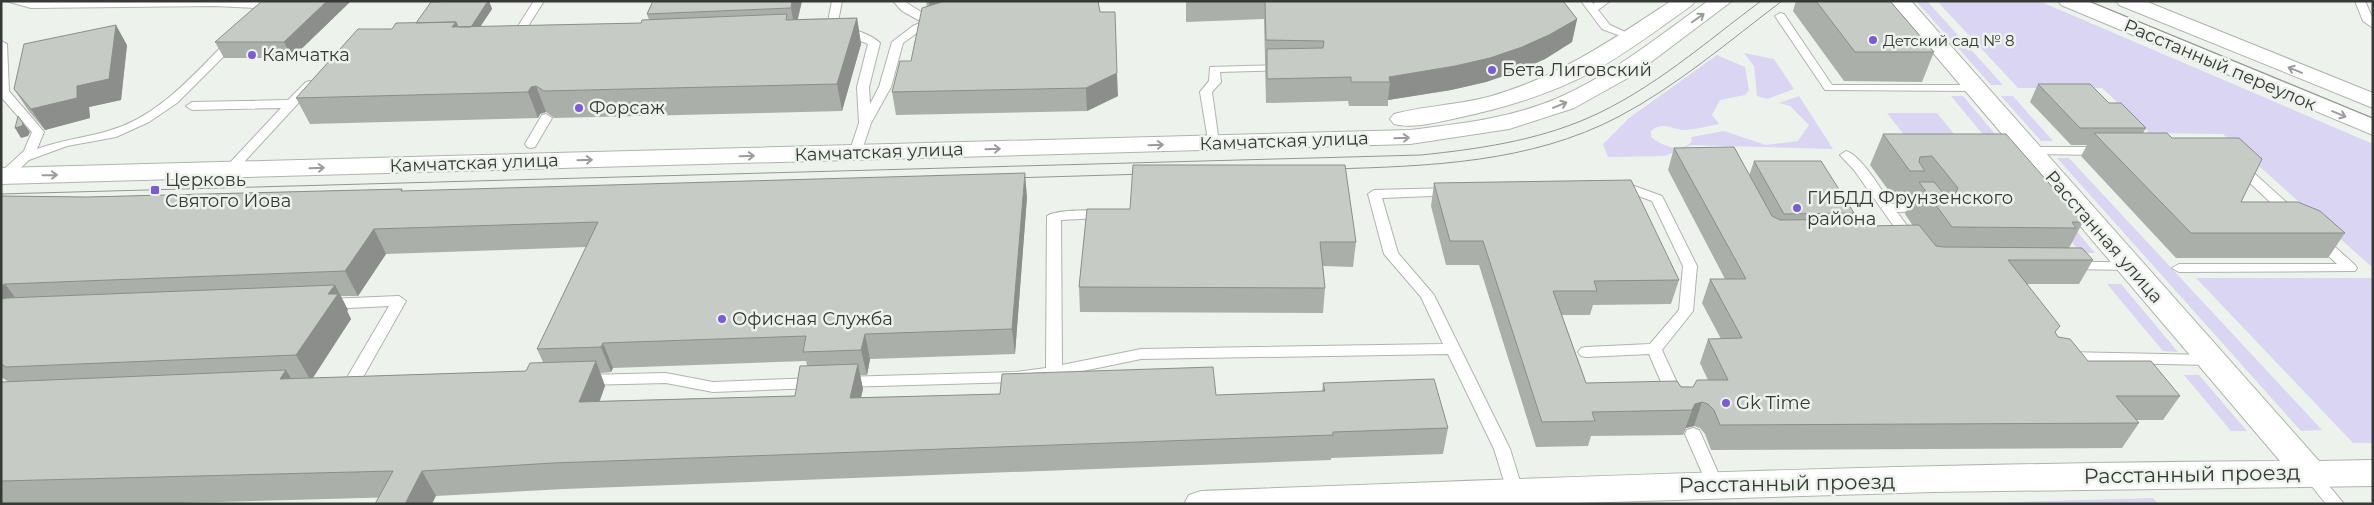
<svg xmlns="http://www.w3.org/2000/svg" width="2374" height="505" font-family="Montserrat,sans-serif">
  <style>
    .green { fill: #d9d5f3 }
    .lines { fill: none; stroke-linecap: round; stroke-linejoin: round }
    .lane-casing { stroke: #afb4ae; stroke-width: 2 }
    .street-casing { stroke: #afb4ae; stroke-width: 2 }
    .secondary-casing { stroke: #afb4ae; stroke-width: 2 }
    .lane { fill: #fff; fill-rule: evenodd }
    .street { fill: #fff; fill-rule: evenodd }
    .secondary { fill: #fff; fill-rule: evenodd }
    .tram { stroke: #929691; stroke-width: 1 }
    .wall { fill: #aaafa9; fill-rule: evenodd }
    .shaded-wall { fill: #8b8e8a }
    .building { fill: #c6cbc5; stroke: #8b8e8a }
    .oneway { stroke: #9b9c9a }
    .poi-dot { fill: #7c5cd6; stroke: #edf3ec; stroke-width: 2 }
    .labels { text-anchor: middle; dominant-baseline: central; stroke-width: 5; stroke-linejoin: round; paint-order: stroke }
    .far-poi-label { font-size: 15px; fill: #373936; stroke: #edf3ec; text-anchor: start }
    .poi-label { font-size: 18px; fill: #373936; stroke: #edf3ec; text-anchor: start }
    .street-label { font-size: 18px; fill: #373936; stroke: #edf3ec }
    .near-street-label { font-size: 21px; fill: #373936; stroke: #edf3ec }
  </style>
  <rect width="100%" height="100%" fill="#edf3ec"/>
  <path class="green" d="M1916 1H1927L2003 85H1991Z
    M1937 1H2039L2373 144V268L2223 134 2150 133 2102 88H2018Z
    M1744 53 1774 59 1794 89 1767 99 1757 96 1754 66Z
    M1717 55 1745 67 1749 90 1745 95 1720 100 1712 115 1719 124C1708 126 1697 129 1686 130 1674 131 1663 120 1651 131V137C1662 146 1682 154 1692 141L1691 137 1724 131 1766 145 1798 141 1809 125 1790 106 1779 103 1799 96 1833 149 1691 145 1665 156 1608 157 1603 144 1629 118Z
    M1951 96H1963L2095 253H2081Z
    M2001 96H2013L2053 141H2041Z
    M1887 113H1937L1959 140H1908Z
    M2057 158H2069L2322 430 2301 431Z
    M2196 278H2373V443H2353Z
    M2107 284H2121L2178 352 2163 351Z
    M2184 375H2199L2247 431H2231Z
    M2153 498 2158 504H1952Z"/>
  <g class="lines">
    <g class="lane-casing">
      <path id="lane" d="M6 1H250L265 2 270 5 262 16 258 17 253 14 257 8 215 6 31 8Z
        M534 1H544L518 42H510L509 40Z
        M832 1H842L836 32 831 35 826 32Z
        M893 1H904L932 19 936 18 941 21 921 30 903 43 891 87 871 123 861 153 859 156H851L849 153 859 123 857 87 868 44 838 32C847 24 872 35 880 43L869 87 870 104 879 87 892 42 913 26 922 22 902 11Z
        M1581 1H1592L1593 4 1597 1H1610L1598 10 1610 25 1636 37 1631 40 1602 29Z
        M2355 1H2365L2373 19V28L2363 21Z
        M1780 13 1784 14 1832 85H1973L1979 88 1973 91 1825 90 1775 16Z
        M235 36 239 37V41L177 103 149 122 116 137 67 146 29 160 6 182 1 183V172L24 151 32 132 1 97V41L7 44 9 91 44 132 37 149C61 140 84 138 108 131 159 117 195 73 231 37Z
        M1283 65 1287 66V70L1220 72 1221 82 1212 92 1219 143 1213 147 1209 146 1200 92 1209 81 1210 67Z
        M310 81 316 84 314 86 234 173H226L224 170 226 167 281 108 192 110 186 106 192 102 288 100 306 82Z
        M546 114 552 118 535 147 531 148 527 147 525 144 542 115Z
        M2028 147H2103L2109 151 2103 155 2024 154 2022 151 2024 148Z
        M1846 151C1861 155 1882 191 1891 204L1929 205 1931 208 1929 211 1897 212 1917 239 1915 242H1905L1854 170 1840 155Z
        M2240 163 2244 164 2296 211 2298 214 2296 217H2286L2236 170 2234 167Z
        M1626 183 1662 196 1697 266 1693 311 1662 350 1684 398 1682 402H1670L1668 398 1649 354 1586 357 1581 356 1578 352 1581 348 1586 347 1650 344 1679 310 1683 266 1652 201 1625 191H1615L1614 188 1615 185Z
        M1451 188 1457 192 1456 195 1382 198 1398 253 1434 295 1510 449 1523 491 1521 496 1515 498 1509 496 1507 491 1494 449 1448 354 1141 359 1054 377 1016 382 843 387 838 386 835 382 838 378 843 377 1016 372 1046 368 1047 216C1053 210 1101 208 1107 214L1100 218 1061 220 1062 365 1141 349 1443 344 1421 297 1384 254 1368 194 1374 190Z
        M2319 236 2324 237 2355 265 2357 268 2355 271 2179 272 2172 268 2179 264H2337L2312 240Z
        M2072 262H2129L2136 266 2129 270 2067 269 2065 266Z
        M399 296 406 301 358 386 355 390H345L342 386 389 306 328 309 321 304 328 299Z
        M2066 352 2210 355 2215 356 2218 360 2215 364 2210 365 2066 362 2061 361 2058 357 2061 353Z
        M666 373 713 382 816 378 821 379 824 383 821 387 816 388 713 392 666 383 584 385 579 384 576 380 579 376 584 375Z
        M1693 428 1699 430 1701 434 1723 484 1721 489 1715 490 1709 489 1707 484 1685 434 1687 430Z
        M2310 468 2316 470 2344 504H2326L2302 474 2304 470Z"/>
    </g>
    <g class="street-casing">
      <path id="street" d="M1889 1H1911L2319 461 2373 460V486L1933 492 1545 504H1184L1189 495 1201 491C1561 477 1920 463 2280 461Z
        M2058 1H2087L2373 119V135L2061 5Z
        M2116 1H2145L2373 93V108L2119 5Z"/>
    </g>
    <g class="secondary-casing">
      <path id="secondary" d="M1671 1H1695L1692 5C1660 28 1628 52 1594 71 1551 94 1505 108 1457 118 1438 122 1413 129 1394 124L1390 119 1394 114C1424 106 1457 105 1488 97 1557 78 1612 40 1671 1Z
        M1708 1H1732L1635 74 1574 108 1509 129 1410 144 1 184V168L1410 130C1460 124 1512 118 1558 98 1613 74 1660 35 1708 1Z"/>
    </g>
    <use href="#lane" class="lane"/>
    <use href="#street" class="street"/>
    <use href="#secondary" class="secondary"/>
    <path class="tram" d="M2089 1 2373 118
      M1333 169C1430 166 1530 163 1618 117 1677 86 1729 41 1782 1
      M1011 178 1146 174
      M1 194 1421 155C1478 149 1535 141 1588 118 1652 90 1706 42 1761 1"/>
  </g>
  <path class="wall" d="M351 1 292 58H224L215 42Z
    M462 1H489L492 9 480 27 641 23 649 20 647 14 653 1H802L798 19 857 18 861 44 842 111 554 118 546 112 540 114 538 118 310 124 296 98 392 29 416 23Z
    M926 1H1098L1118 96 1087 111 896 115 892 92 911 61 927 7Z
    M1186 1H1563L1577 19 1572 42 1545 59 1518 71 1486 82 1451 90 1388 100V106H1349L1348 101 1266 103 1264 19 1186 22Z
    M1796 1H1890L1934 52 1922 82 1844 81 1793 11Z
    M127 45 121 100 89 107 90 118 45 130 28 110 14 89Z
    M2038 84 2109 103 2146 128 2143 133 2241 202 2345 233 2328 258H2176L2081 156 2087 145H2071L2030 102Z
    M1883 134 2083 222 2069 248 2093 260 2079 284H2027L2058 337 2088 361 2180 396 2163 420H2136L2139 423 2122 448 1711 450 1705 434 1700 428 1694 426 1686 428 1683 435 1591 436 1588 446 1536 447 1479 265H1446L1431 206 1434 183 1679 280 1671 304 1593 305 1590 315H1562L1586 383 1693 387 1708 380 1700 363 1708 339H1721L1702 303 1710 279H1725L1668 170 1674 148 1749 176 1754 161 1854 213 1852 219 1867 226H1913L1905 214 1910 202H1897L1870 165Z
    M402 189 403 191 1027 197 1015 354 870 359 867 375H860L863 389 861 397 1216 395 1322 392 1323 383 1448 428 1443 454 1331 458V460L564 489 436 496 146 504H1V382H9L1 377V196L87 197ZM586 247 537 349 543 362 526 371 312 378 351 319 347 311 348 310 341 296H358L386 254ZM806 361 807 365 795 396 600 401 605 386 600 373 611 372 613 368Z
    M1087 209 1356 242 1353 267 1323 266 1325 288 1323 313 1080 312 1079 287Z"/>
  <path class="shaded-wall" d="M327 1H351L292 58 284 42Z
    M488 1H489L492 9 474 36 470 27Z
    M792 1H802L795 29 791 8Z
    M929 1H1011L931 17Z
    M857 18 861 44 842 111 837 84Z
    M1577 19 1572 42 1545 59 1518 71 1486 82 1451 90 1388 100 1390 82 1389 77Z
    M456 22 466 47 452 27Z
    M116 25 127 45 121 100 89 107 90 118 45 130 31 109Z
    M1117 73 1118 96 1087 111 1086 88Z
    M536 86 546 112 540 114 538 118 528 92 531 87Z
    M23 123 30 132 28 136 21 138 15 128Z
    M1025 173 1027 197 1015 354 1012 329Z
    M374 229 386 254 358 296 345 271Z
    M5 284 24 309 1 317V286Z
    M335 285 348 310 347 311 351 319 311 381 296 355 328 294Z
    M865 334 870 359 867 375 861 350Z
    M603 343 613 368 611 372 601 347Z
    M596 361 605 386 589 427 579 402Z
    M858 364 863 389 855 423 850 398Z
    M286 370 301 395 280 379Z
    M1702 402 1694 426 1686 428 1683 435 1692 410 1695 404Z
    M422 471 436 496 432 504H405Z"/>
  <path class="building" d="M262 1H327L284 42H215Z
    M462 1H488L471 27H458L456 22 416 23 431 2Z
    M653 1H792L791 8 647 14Z
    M945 1H1098L1100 12H1115L1117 73 1086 88 892 92 900 61H911L922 8Z
    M1265 1H1563L1577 19 1549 35 1522 47 1490 58 1455 66 1389 77 1390 82H1351V77L1267 79V49L1323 48 1324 41 1266 40Z
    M1816 1H1890L1934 52H1855Z
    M787 14 786 20 857 18 837 84 544 91 536 86 531 87 528 92 296 98 358 29H392L396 23 456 22 452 27 641 23 642 20Z
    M116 25 109 79 77 86V98L31 109 14 89 24 44Z
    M2038 84H2090L2109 103H2121L2146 128H2080Z
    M18 116 23 123 22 126 15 128Z
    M2094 133H2167L2172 138H2239L2262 159 2241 202H2298L2320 211 2345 233H2191Z
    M1883 134H2006L2083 222H2072L2076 228 1952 227 1919 182H1934L1944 194H1955L1958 188 1932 156 1920 157 1919 162 1925 171H1910Z
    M1734 147 1772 216 1780 220 1863 219 1867 226 1919 225 1936 246 1943 247 2082 248 2093 260H2008L2060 326 2055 332 2058 337 2070 339 2088 361H2151L2180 396H2116L2139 423 1720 425 1714 410 1708 404 1702 402 1695 404 1692 410 1592 412 1595 421 1542 422 1483 241H1450L1434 183 1631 180 1679 280 1594 281 1597 291H1553L1586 383 1677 381 1681 387H1693L1697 380H1728L1708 339 1742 338 1710 279H1746L1674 148Z
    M1754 161H1821L1854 213 1784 214Z
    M1133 165H1345L1356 242H1320L1325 288 1079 287 1087 209H1130Z
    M1025 173 1012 329 865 334 861 350 803 352 806 336 603 343 601 347 537 349 598 222 374 229 345 271 5 284 1 286V196L87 197 402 189 401 191Z
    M335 285 328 294H338L296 355 6 367 1 364V299L7 298Z
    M596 361 579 402 795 396 800 366 858 364 850 398 1000 394 1002 374 1213 367 1216 395 1325 391 1323 383 1434 379 1448 428 1333 432V435L553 463 422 471 405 504H375L393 471 1 481V382L286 370 280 379 526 371 530 363Z"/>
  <defs><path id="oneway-shaft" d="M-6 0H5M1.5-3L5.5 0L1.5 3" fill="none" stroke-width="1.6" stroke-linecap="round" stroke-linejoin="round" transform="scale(1.25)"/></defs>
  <g class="oneway">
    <use href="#oneway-shaft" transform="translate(1698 18) rotate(-35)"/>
    <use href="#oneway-shaft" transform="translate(2295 70) rotate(-158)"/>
    <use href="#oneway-shaft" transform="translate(1560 105) rotate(-22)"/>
    <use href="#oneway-shaft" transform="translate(2339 114) rotate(23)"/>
    <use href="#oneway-shaft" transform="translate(1402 138) rotate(-2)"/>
    <use href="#oneway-shaft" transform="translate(1156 145) rotate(-2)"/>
    <use href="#oneway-shaft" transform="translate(993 149) rotate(-2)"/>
    <use href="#oneway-shaft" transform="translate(747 156) rotate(-2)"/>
    <use href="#oneway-shaft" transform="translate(585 160) rotate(-2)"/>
    <use href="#oneway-shaft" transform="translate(317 168) rotate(-2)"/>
    <use href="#oneway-shaft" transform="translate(50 175) rotate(-1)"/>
  </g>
  <g class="poi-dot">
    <circle cx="1873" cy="40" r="5"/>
    <circle cx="252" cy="55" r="5"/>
    <circle cx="1492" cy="70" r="5"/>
    <circle cx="579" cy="108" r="5"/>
    <rect x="150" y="185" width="10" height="10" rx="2.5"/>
    <circle cx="1797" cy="208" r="5"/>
    <circle cx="722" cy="319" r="5"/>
    <circle cx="1726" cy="403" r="5"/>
  </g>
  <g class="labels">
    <g class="far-poi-label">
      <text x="1883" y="40">Детский сад № 8</text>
    </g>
    <g class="poi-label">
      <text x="262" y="55">Камчатка</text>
      <text x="1502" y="70">Бета Лиговский</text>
      <text x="589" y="108">Форсаж</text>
      <text x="165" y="180">Церковь<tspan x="165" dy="21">Святого Иова</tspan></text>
      <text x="1807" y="198">ГИБДД Фрунзенского<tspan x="1807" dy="21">района</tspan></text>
      <text x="732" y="319">Офисная Служба</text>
      <text x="1736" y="403">Gk Time</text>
    </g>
    <g class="street-label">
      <text transform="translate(2220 65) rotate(23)">Расстанный переулок</text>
      <text transform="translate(1284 141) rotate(-2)">Камчатская улица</text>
      <text transform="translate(879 152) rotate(-2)">Камчатская улица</text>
      <text transform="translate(474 163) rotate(-2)">Камчатская улица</text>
      <text transform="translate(2104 237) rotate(49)">Расстанная улица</text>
    </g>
    <g class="near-street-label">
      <text transform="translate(2192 474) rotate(-1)">Расстанный проезд</text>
      <text transform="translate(1787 483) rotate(-1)">Расстанный проезд</text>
    </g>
  </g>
  <rect width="2374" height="505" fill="none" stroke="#373936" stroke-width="5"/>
</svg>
